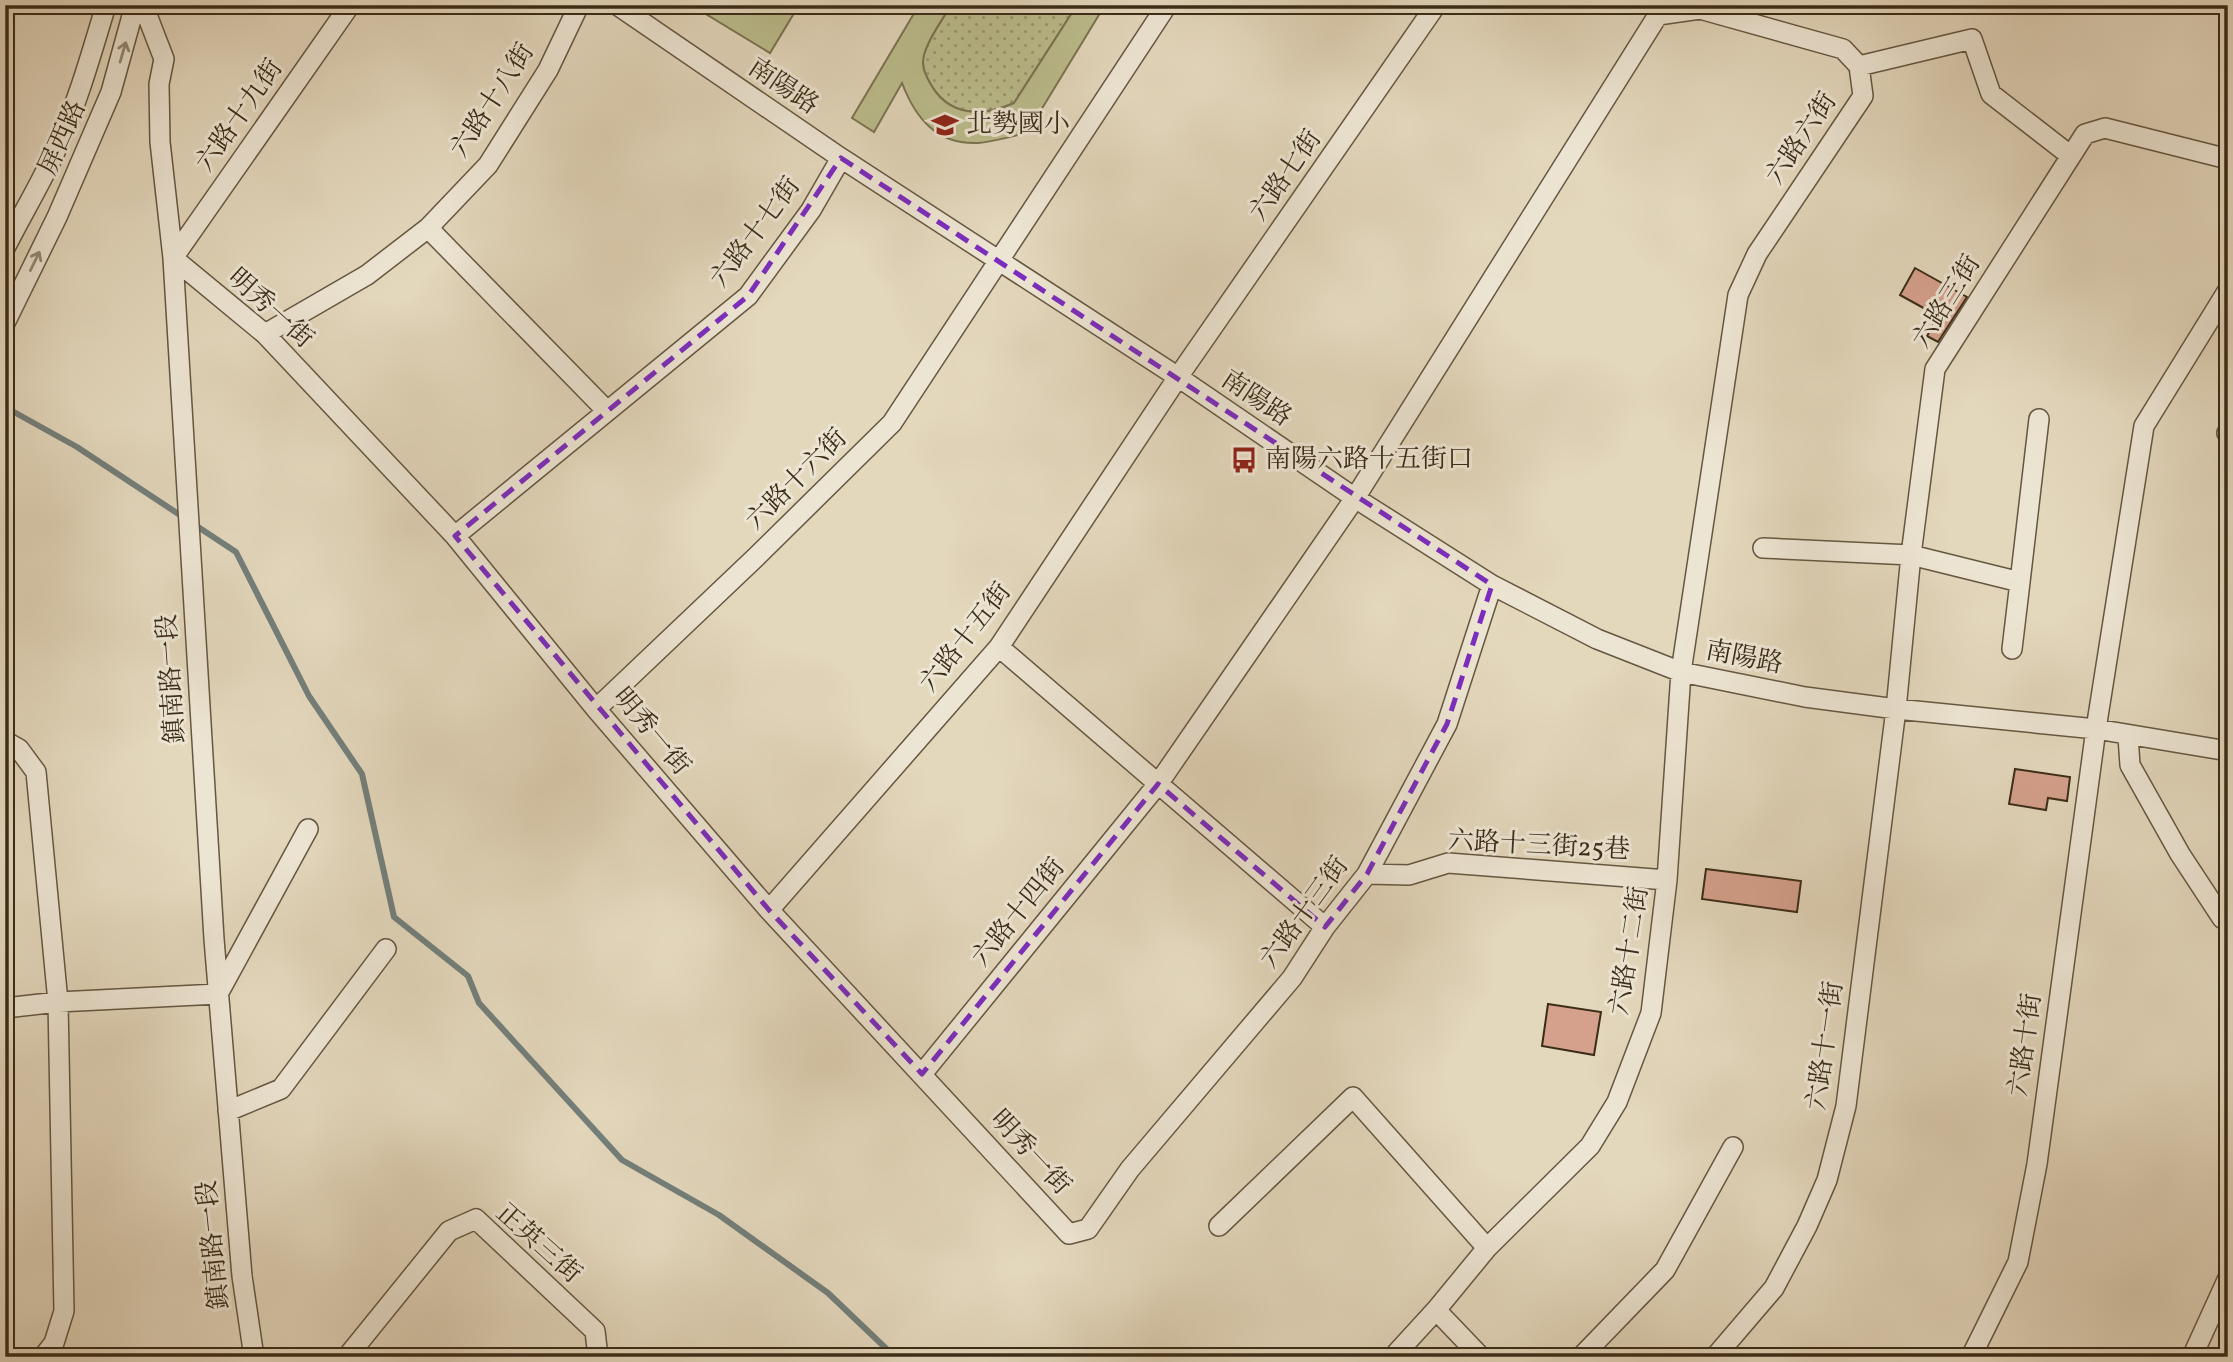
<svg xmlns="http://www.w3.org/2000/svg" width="2233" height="1362" font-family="Vollkorn,'Noto Serif TC',serif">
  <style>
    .grass { fill: url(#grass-dots); stroke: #7b7452; stroke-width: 2 }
    .green { fill: #bbbc8c; stroke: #7b7452; stroke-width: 2 }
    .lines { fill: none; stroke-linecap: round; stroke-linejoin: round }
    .stream { stroke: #737f7a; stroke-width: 6 }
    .building { fill: #d5a08c; stroke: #3b2c18; stroke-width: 2 }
    .minor-casing { stroke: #655741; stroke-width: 22 }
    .minor { stroke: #ede5d3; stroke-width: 19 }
    .oneway { stroke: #948876 }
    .marked { fill: none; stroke: #7b2cbf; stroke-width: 5; stroke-dasharray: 14 9; stroke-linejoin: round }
    .labels { text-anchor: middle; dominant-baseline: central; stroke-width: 6; stroke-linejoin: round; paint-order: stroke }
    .street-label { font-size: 26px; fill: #3b2c18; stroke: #ede5d3 }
    .poi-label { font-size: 26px; fill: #3b2c18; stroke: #ede5d3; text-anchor: start }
  </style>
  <defs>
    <pattern id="grass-dots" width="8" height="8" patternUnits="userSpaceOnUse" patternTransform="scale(1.75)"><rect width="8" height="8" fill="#bbbc8c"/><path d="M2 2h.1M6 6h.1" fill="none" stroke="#999971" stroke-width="1.8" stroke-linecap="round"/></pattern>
  </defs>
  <rect width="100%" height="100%" fill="#e3d7bc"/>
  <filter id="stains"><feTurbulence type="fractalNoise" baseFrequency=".00286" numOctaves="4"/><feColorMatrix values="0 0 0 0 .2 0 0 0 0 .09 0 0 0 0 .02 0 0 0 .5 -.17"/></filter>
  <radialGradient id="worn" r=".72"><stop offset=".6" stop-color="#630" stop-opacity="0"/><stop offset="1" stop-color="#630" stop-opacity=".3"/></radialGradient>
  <path class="grass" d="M951 5H1077L1014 103C982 117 949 117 930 83 927 78 923 70 923 63 922 47 943 19 951 5Z"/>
  <path class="green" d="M691 5H799L770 53Z
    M919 5H951C943 19 922 47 923 63 923 70 927 78 930 83 948 117 983 117 1014 103L1077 5H1105L1027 133C1011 136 994 142 978 143 936 145 915 117 902 83L874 132 852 118Z"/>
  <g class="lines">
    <path class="stream" d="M5 407 77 447 183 517
      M192 523 236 552 309 696 362 774 394 917 468 976 479 1003 622 1160 719 1215 828 1293 895 1357"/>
  </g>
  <path class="building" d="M1915 268 1967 297 1938 342 1927 336 1938 316 1900 295Z
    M2015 769 2070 777 2067 801 2048 798 2046 810 2009 804Z
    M1706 869 1801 881 1797 912 1702 899Z
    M1548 1004 1601 1012 1594 1055 1542 1046Z"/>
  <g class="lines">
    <g class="minor-casing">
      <path id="minor" d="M126 5 135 6 147 15 164 59 159 84 160 142 173 258 214 939 242 1276 254 1357
        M350 5 173 258 265 334 455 536 596 709 769 910 1069 1234 1088 1229 1130 1169 1292 978 1325 927 1367 874 1447 724 1492 585
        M617 5 841 158 1178 377 1355 498 1492 585 1597 639 1681 672 1805 697 1896 709 2096 729 2228 751
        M1859 66 1972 39 1991 94 2071 156
        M428 228 607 411
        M5 248C21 216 40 185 55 152 77 105 91 55 106 5
        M5 323 57 217 111 92 135 5
        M265 334 367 275 428 228 488 165 548 70 579 5
        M2227 433H2228
        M455 536 748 296 811 210 841 158
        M1763 548 1911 555 2020 582 2012 649
        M2020 582 2039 419
        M999 647 1325 927
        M596 709 755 558 892 423 1167 5
        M2128 736 2130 765 2180 854 2222 918 2228 922
        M5 741 19 749 36 772 58 1002 64 1311 54 1343 43 1357
        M1367 874 1409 875 1448 863 1667 880
        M769 910 999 647 1178 377 1436 5
        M5 1008 58 1002 218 994 308 829
        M922 1074 1158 784 1355 498 1658 15 1700 9 1843 49 1859 66 1863 96 1757 254 1738 295 1681 672 1667 880 1651 1013 1617 1102 1590 1146 1487 1248 1436 1310 1393 1357
        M228 1111 281 1089 386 949
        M1219 1226 1353 1097 1487 1248
        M1436 1310 1481 1357
        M347 1357 449 1231 476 1219 595 1331 598 1357
        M1581 1357 1665 1270 1733 1147
        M1715 1357 1774 1288 1807 1226 1827 1180 1846 1106 1896 709 1911 555 1935 369 2085 134 2105 128 2228 159
        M1971 1357 2018 1262 2037 1164 2096 729 2144 426 2228 290
        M2192 1357 2228 1278"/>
    </g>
    <use href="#minor" class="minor"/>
  </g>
  <defs><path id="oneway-shaft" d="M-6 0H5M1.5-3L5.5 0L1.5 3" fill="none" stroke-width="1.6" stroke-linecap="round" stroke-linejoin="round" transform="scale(1.75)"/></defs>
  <g class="oneway">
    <use href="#oneway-shaft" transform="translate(123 52) rotate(-74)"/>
    <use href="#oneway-shaft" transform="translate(35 261) rotate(-64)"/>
  </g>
  <path class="marked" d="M841 158 1492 585 1447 724 1367 874 1325 927 1158 784 922 1074 769 910 455 536 748 296Z"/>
  <defs>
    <g id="school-bare" transform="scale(2.1)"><path d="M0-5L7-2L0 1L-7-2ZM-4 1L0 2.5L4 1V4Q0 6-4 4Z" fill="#8f2418" stroke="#ede5d3" stroke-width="2.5" paint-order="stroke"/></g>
    <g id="bus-bare" transform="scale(2.1)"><path d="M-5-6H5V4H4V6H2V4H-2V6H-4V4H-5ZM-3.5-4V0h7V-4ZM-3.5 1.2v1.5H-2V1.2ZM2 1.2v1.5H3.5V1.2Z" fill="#8f2418" stroke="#ede5d3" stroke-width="2.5" paint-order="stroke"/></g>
  </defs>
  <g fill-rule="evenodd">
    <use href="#school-bare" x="945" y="125"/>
    <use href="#bus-bare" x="1244" y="460"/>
  </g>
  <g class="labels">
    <g class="street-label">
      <text transform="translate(783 87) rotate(34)">南陽路</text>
      <text transform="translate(493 101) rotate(-57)">六路十八街</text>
      <text transform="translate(240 116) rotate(-55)">六路十九街</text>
      <text transform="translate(63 138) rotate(-66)">屏西路</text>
      <text transform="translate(1802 139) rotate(-56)">六路六街</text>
      <text transform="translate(1286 176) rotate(-55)">六路七街</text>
      <text transform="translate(756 233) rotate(-53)">六路十七街</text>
      <text transform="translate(1947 302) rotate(-58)">六路三街</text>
      <text transform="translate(270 309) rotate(42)">明秀一街</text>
      <text transform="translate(1256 399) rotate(34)">南陽路</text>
      <text transform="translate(797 480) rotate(-45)">六路十六街</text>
      <text transform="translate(966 638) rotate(-52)">六路十五街</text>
      <text transform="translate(1744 658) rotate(11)">南陽路</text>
      <text transform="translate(172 679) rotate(-94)">鎮南路一段</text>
      <text transform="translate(651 732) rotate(50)">明秀一街</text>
      <text transform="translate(1539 846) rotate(3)">六路十三街25巷</text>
      <text transform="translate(1019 913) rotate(-51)">六路十四街</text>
      <text transform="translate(1305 913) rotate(-54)">六路十三街</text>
      <text transform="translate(1630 951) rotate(-81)">六路十二街</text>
      <text transform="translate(2026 1045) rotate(-82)">六路十街</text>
      <text transform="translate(1826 1046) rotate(-82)">六路十一街</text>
      <text transform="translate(1030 1153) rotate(47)">明秀一街</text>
      <text transform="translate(538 1244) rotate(42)">正英三街</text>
      <text transform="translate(214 1245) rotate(-96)">鎮南路一段</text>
    </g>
    <g class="poi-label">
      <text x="966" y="125">北勢國小</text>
      <text x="1265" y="460">南陽六路十五街口</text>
    </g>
  </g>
  <rect width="2233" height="1362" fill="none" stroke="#e3d7bc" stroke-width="28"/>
  <rect x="7" y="7" width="2219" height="1348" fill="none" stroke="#3b2c18" stroke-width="3.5"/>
  <rect x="14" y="14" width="2205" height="1334" fill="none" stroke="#3b2c18" stroke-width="2"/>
  <rect width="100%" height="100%" filter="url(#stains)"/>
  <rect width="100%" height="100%" fill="url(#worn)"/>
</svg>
